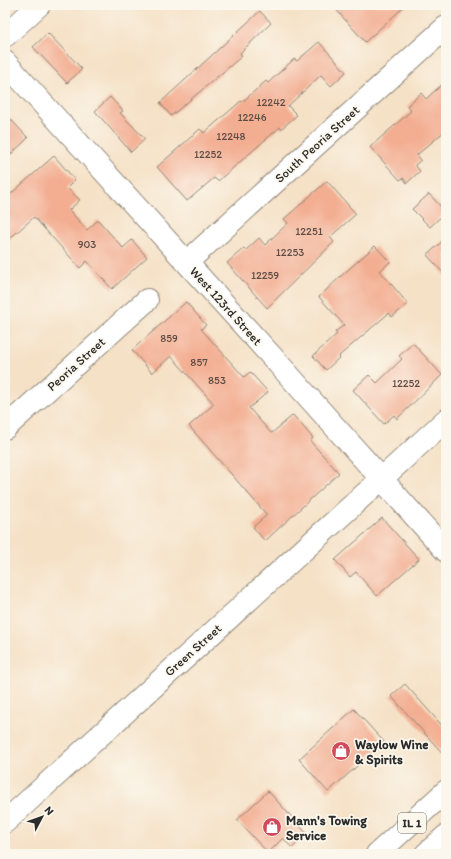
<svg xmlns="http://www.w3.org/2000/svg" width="451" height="859" font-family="Itim,sans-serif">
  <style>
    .building { fill: #f3ae92 }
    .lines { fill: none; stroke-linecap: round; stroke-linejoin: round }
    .street-casing { stroke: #908678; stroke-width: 24 }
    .primary-casing { stroke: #908678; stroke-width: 24 }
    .street { stroke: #fff; stroke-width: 22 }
    .primary { stroke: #fff; stroke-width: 22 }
    .labels { text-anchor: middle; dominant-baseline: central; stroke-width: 3.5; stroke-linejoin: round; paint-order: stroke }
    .number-label { font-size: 11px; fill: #5d4c45 }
    .shield { fill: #fbf7ec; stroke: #696865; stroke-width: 1 }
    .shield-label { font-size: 12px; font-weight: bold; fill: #2b2b2b }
    .street-label { font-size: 13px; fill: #2b2b2b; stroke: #fbf7ec }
    .poi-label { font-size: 13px; font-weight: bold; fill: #2b2b2b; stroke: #fbf7ec; text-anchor: start }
  </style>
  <rect width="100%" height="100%" fill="#fbf7ec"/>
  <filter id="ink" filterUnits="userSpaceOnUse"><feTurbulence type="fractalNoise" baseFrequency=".025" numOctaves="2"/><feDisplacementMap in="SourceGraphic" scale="8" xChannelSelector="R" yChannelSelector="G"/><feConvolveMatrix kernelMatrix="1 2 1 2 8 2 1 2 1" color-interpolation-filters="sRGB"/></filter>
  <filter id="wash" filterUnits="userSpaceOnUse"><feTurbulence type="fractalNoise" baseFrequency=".012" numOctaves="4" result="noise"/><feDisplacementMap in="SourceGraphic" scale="16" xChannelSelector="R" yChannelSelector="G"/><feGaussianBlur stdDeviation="0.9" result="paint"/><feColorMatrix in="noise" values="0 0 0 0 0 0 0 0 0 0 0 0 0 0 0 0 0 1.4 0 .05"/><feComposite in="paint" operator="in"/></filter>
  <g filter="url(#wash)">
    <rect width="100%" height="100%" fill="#f5e1c6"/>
    <g id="blocks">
      <path class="building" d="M332 5H406L365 42Z
        M260 11 271 23 240 53 242 56 171 116 160 103Z
        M48 33 82 69 67 83 33 47Z
        M319 42 346 72 331 86 321 75 288 106 297 115 281 129 280 127 218 181 214 178 187 201 157 167 200 129 204 133 241 101 242 102 266 81 268 83 294 59 297 61Z
        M446 81V130L417 155 421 160 415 165 420 171 407 183 403 178 400 180 370 147 411 111 407 106 421 93 426 99Z
        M110 97 123 111 120 113 145 139 131 152 95 111Z
        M5 113 28 138 5 160Z
        M54 156 75 180 67 188 80 200 69 210 87 230 98 220 123 248 132 240 147 257 112 289 87 261 80 268 34 217 5 243V199Z
        M327 181 356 214 330 237 334 242 267 308 227 263 244 248 246 250 259 238 265 245 288 223 284 219Z
        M429 194 446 212 430 227 412 209Z
        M446 238V276L427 255Z
        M375 246 390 262 380 271 408 304 392 317 389 313 339 356 340 357 326 370 313 356 337 334 335 332 344 325 319 297 341 276Z
        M186 302 206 325 201 329 244 377 250 372 268 392 249 408 270 432 272 433 293 415 313 438 310 441 339 473 265 541 253 527 267 515 189 426 214 404 171 356 152 373 132 350Z
        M413 343 442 375 397 419 394 415 384 424 353 390 369 375 377 383 402 359 399 356Z
        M382 518 419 559 377 596 356 572 350 577 335 560Z
        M405 684 446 730V757L391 696Z
        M354 709 384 742 328 792 299 759Z
        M268 791 307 834 292 848 283 838 268 853 237 820Z"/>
    </g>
  </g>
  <g filter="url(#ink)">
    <use href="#blocks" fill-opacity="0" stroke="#908678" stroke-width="1"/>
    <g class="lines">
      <g class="street-casing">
        <path id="street" d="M5 36 39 5
          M5 62 285 371 446 551
          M187 262 446 27
          M5 428 147 300
          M5 822 446 420"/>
      </g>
      <g class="primary-casing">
        <path id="primary" d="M377 854 446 791
          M426 854 446 836"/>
      </g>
      <use href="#street" class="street"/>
      <use href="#primary" class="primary"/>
    </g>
  </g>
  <defs>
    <g id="shop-disc" transform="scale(1)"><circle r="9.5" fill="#d1495b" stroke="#fbf7ec"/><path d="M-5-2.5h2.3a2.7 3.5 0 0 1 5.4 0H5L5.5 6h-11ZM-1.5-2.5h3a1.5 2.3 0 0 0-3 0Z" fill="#fff"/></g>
  </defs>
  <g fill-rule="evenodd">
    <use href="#shop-disc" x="341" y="751"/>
    <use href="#shop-disc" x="272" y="827"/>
  </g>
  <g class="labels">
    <g class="number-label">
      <text x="271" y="102">12242</text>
      <text x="252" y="117">12246</text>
      <text x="231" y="136">12248</text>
      <text x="208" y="154">12252</text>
      <text x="309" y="231">12251</text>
      <text x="87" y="244">903</text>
      <text x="290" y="252">12253</text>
      <text x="265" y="275">12259</text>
      <text x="169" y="338">859</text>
      <text x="199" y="362">857</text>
      <text x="217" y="380">853</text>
      <text x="406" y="383">12252</text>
    </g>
    <rect class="shield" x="398" y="813" width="28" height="20" rx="3"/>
    <g class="shield-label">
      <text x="412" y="823">IL 1</text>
    </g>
    <g class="street-label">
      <text transform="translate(317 144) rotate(-42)">South Peoria Street</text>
      <text transform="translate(226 306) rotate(48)">West 123rd Street</text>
      <text transform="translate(76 364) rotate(-42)">Peoria Street</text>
      <text transform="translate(193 650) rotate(-42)">Green Street</text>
    </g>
    <g class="poi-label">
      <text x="355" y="744">Waylow Wine<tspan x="355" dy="15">&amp; Spirits</tspan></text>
      <text x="286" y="820">Mann's Towing<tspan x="286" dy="15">Service</tspan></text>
    </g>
  </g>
  <rect width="451" height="859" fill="none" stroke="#fbf7ec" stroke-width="20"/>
  <g transform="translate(42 817) rotate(49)" stroke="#fbf7ec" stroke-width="3" paint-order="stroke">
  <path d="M0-3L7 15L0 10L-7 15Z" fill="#2b2b2b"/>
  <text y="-6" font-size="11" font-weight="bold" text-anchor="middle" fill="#2b2b2b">N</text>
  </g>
</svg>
